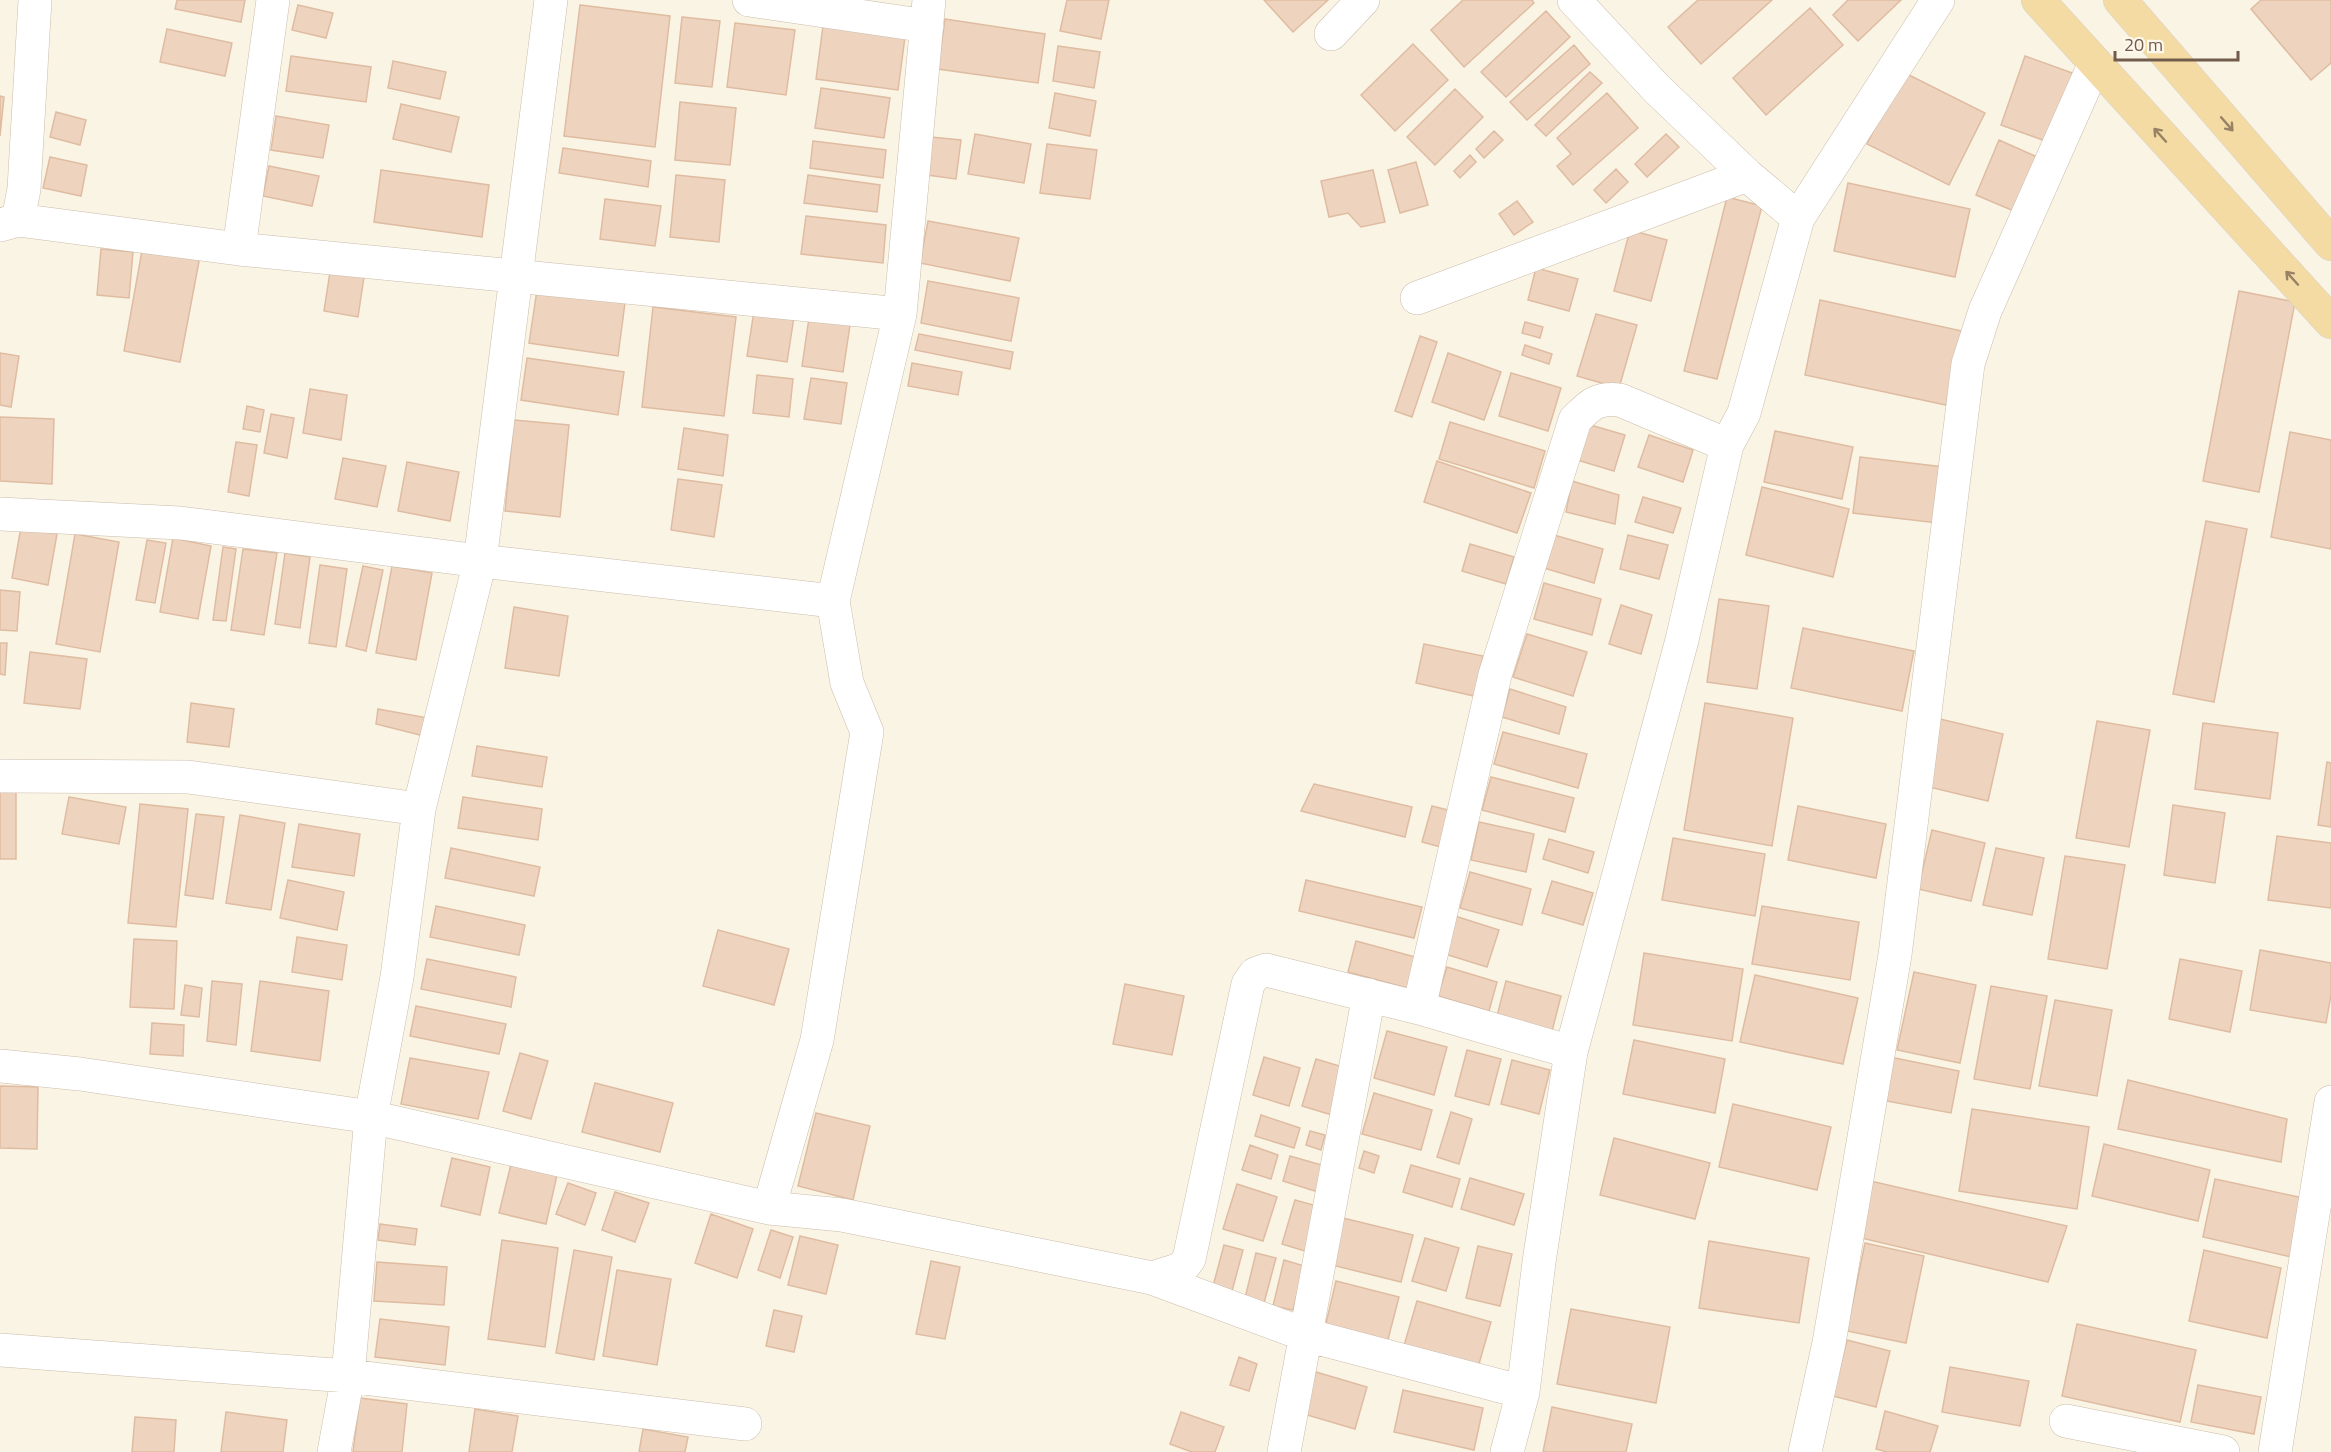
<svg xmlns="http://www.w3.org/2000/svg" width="2331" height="1452" font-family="'Titillium Web',sans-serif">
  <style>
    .building { fill: #eed4bf; stroke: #dfbca1; stroke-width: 1.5 }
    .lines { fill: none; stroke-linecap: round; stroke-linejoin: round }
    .minor-casing { stroke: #cbbcac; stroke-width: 34 }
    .tertiary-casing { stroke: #cbbcac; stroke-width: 34 }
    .primary-casing { stroke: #d7d1cd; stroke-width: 34 }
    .minor { stroke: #fff; stroke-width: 33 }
    .tertiary { stroke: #fff; stroke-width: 33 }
    .primary { stroke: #f4dba3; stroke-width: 33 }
    .oneway { stroke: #988266 }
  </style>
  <rect width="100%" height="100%" fill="#faf4e5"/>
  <path class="building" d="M177 0H245L241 22 175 9Z
    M1067 0H1109L1101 39 1060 31Z
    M1264 0H1328L1293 32Z
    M1463 0H1532L1534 3 1464 67 1431 30Z
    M1698 0H1772L1701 64 1668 27Z
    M1848 0H1901L1858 41 1833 15Z
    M2261 0H2331V63L2311 80 2251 9Z
    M298 5 333 13 326 38 292 30Z
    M580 5 670 16 655 147 564 136Z
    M1810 8 1843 45 1766 115 1733 78Z
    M1546 11 1570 37 1506 97 1481 72Z
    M682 17 720 21 712 87 675 83Z
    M945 19 1045 34 1038 83 938 69Z
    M735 23 795 30 786 95 727 87Z
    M823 26 905 37 898 90 816 79Z
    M167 29 232 43 225 76 160 62Z
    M1413 44 1448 80 1395 131 1361 95Z
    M1574 45 1590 64 1527 120 1510 102Z
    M1058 46 1100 52 1094 88 1053 81Z
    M291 56 371 67 366 102 286 91Z
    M2025 56 2075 74 2051 143 2001 125Z
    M393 61 446 72 440 99 388 88Z
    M1590 72 1602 83 1546 136 1535 125Z
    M1903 72 1985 113 1949 185 1867 144Z
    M821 88 890 98 884 138 815 128Z
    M1455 89 1483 117 1435 165 1407 137Z
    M1055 93 1096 101 1090 136 1049 128Z
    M1607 93 1638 128 1573 185 1557 166 1571 154 1557 138Z
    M0 96 4 97 0 136Z
    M680 102 736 108 730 165 675 160Z
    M401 104 459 117 451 152 393 139Z
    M56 112 86 120 80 145 50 137Z
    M276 116 329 125 323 158 271 150Z
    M1494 131 1503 140 1484 158 1476 149Z
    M975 134 1031 144 1024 183 968 174Z
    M1666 134 1679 147 1647 177 1635 164Z
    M931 137 961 140 956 179 927 175Z
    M1999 140 2044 160 2021 214 1976 195Z
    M813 141 886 150 883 178 810 168Z
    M1047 144 1097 150 1090 199 1040 193Z
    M563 148 651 161 648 187 559 173Z
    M1470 155 1476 162 1460 178 1454 171Z
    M50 157 87 165 81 196 43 188Z
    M1416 162 1428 205 1400 213 1388 170Z
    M269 166 319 176 312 206 263 196Z
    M1616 169 1628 182 1606 203 1594 190Z
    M381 170 489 185 482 237 374 222Z
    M1373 170 1385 222 1361 227 1348 213 1329 217 1321 181Z
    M676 175 725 180 719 242 670 237Z
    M808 175 880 185 877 212 804 203Z
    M1848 183 1970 209 1955 277 1834 251Z
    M1727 197 1762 206 1717 379 1684 371Z
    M605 199 661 206 655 246 600 239Z
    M1517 201 1533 222 1514 235 1499 214Z
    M806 216 886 225 883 263 801 254Z
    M928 221 1019 238 1010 281 920 263Z
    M1630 230 1667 240 1651 301 1614 291Z
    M143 245 200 256 180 362 124 351Z
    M101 249 133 252 129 298 97 295Z
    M1536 268 1578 279 1569 311 1528 300Z
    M330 272 364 277 358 317 324 311Z
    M928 281 1019 298 1011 341 921 323Z
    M537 290 625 303 618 356 529 343Z
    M2239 291 2295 302 2259 492 2203 481Z
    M1820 300 1962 331 1946 405 1805 375Z
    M653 307 736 317 724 416 642 407Z
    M754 311 794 317 787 362 747 356Z
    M1596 314 1637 325 1619 388 1577 376Z
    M809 318 850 325 843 372 802 366Z
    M1525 322 1543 327 1540 338 1522 333Z
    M919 334 1013 352 1010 369 915 350Z
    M1420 336 1437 342 1412 417 1395 411Z
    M1525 345 1552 354 1549 364 1522 355Z
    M0 353 19 356 11 407 0 405Z
    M1448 353 1501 372 1484 420 1432 402Z
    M527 358 624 372 618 415 521 400Z
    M912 363 962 372 958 395 908 386Z
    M1511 373 1561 388 1548 431 1499 416Z
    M757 375 793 379 789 417 753 413Z
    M811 378 847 383 841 424 804 419Z
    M310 389 347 395 341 440 303 433Z
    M247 406 264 410 260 432 243 429Z
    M271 414 294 418 287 458 264 453Z
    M0 417 54 419 52 484 0 481Z
    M514 420 569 425 560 517 505 511Z
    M1450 422 1545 451 1534 488 1439 459Z
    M1587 424 1625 435 1614 471 1577 460Z
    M684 428 728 435 723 476 678 469Z
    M1775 431 1853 447 1842 499 1764 482Z
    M2290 432 2331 440V549L2271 537Z
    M1649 435 1693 450 1683 482 1638 467Z
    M236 442 257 445 249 496 228 492Z
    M1860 457 1952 468 1946 524 1853 513Z
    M343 458 386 466 377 507 335 499Z
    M1437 461 1531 493 1517 533 1424 502Z
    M407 462 459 472 450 521 398 511Z
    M678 479 722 485 714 537 671 530Z
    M1572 481 1619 495 1615 524 1566 512Z
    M1762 487 1849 509 1833 577 1746 555Z
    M1643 497 1681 508 1673 533 1635 522Z
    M2206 521 2247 529 2214 702 2173 694Z
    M21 527 57 534 48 585 12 578Z
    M75 534 119 542 100 652 56 644Z
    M1554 535 1603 549 1594 583 1544 568Z
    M1628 535 1668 545 1659 579 1620 569Z
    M173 538 211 546 198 619 160 612Z
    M147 540 166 543 155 603 136 600Z
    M1470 544 1514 557 1506 584 1462 571Z
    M223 547 236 549 226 621 213 620Z
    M243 549 277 553 264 635 231 630Z
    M285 553 310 557 300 628 275 624Z
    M320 565 347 569 336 647 309 643Z
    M363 566 383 570 366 651 346 646Z
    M392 566 432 573 416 660 376 653Z
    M1544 583 1601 599 1592 635 1534 619Z
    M0 590 20 592 17 631 0 630Z
    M1719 599 1769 606 1757 689 1707 682Z
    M1621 605 1652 615 1641 654 1609 644Z
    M514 607 568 616 559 676 505 668Z
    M1803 628 1914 651 1902 711 1791 688Z
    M1527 634 1587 652 1573 696 1513 677Z
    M0 643H7L5 675 0 674Z
    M1424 644 1483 656 1474 696 1416 683Z
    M30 652 87 659 80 709 24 703Z
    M1510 689 1566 707 1559 734 1502 717Z
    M191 703 234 709 229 747 187 742Z
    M1705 703 1793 718 1772 846 1684 830Z
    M378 709 428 718 424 736 376 724Z
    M1940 719 2003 734 1988 801 1925 786Z
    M2097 721 2150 730 2129 847 2076 838Z
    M2203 723 2278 733 2270 799 2195 789Z
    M1503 732 1587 754 1578 788 1494 764Z
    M477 746 547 757 542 787 472 776Z
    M2327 762 2331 763V827L2318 825Z
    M1491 777 1574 798 1565 832 1482 810Z
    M1314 784 1412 807 1405 837 1301 811Z
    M0 786H16V859H0Z
    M69 797 126 807 119 844 62 834Z
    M463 797 542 809 538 840 458 828Z
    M140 804 188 809 176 927 128 923Z
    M2173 805 2225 813 2215 883 2164 875Z
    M1432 806 1452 811 1441 847 1422 842Z
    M1798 806 1886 824 1876 878 1788 860Z
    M196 814 224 817 213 899 185 895Z
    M240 815 285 823 271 910 226 903Z
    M1479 822 1534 834 1526 872 1471 860Z
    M299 824 360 834 354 876 292 867Z
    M1932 830 1985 843 1971 901 1918 889Z
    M2277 836 2331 843V908L2268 900Z
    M1673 838 1765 854 1755 916 1662 900Z
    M1549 839 1594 852 1588 873 1543 859Z
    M451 848 540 867 534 896 445 878Z
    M1996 848 2044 858 2032 915 1983 905Z
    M2065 856 2125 865 2107 969 2048 959Z
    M1470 872 1531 889 1522 925 1460 908Z
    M288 880 344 892 337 930 280 918Z
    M1306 880 1422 907 1414 938 1299 911Z
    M1552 881 1593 893 1583 925 1542 913Z
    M436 906 525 925 519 955 430 937Z
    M1762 906 1859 922 1850 980 1752 964Z
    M1455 916 1499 930 1487 967 1445 954Z
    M718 930 789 949 774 1005 703 986Z
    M297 937 347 945 342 980 292 972Z
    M134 939 177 941 174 1009 130 1007Z
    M1356 941 1419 958 1411 989 1348 972Z
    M2260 950 2331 963V995L2326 1023 2250 1010Z
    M1644 953 1743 969 1732 1041 1633 1025Z
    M427 959 516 977 511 1007 421 989Z
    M2180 959 2242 971 2230 1032 2169 1019Z
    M1447 967 1497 982 1489 1011 1438 996Z
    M1914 972 1976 985 1960 1063 1897 1050Z
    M1755 975 1858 998 1843 1064 1740 1042Z
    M212 981 242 984 236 1045 207 1041Z
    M260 981 329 991 320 1061 251 1051Z
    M1506 981 1561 996 1552 1031 1497 1016Z
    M1125 984 1184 996 1172 1055 1113 1044Z
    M185 985 202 988 199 1017 181 1015Z
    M1991 986 2047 996 2030 1089 1974 1079Z
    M2055 1000 2112 1010 2097 1096 2039 1086Z
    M416 1006 506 1024 499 1054 410 1036Z
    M152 1023 184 1025 183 1056 150 1054Z
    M1387 1031 1447 1047 1434 1095 1374 1078Z
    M1634 1040 1725 1059 1715 1113 1623 1094Z
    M1467 1050 1501 1059 1489 1105 1455 1096Z
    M520 1053 548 1061 531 1119 503 1111Z
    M1264 1057 1300 1068 1289 1106 1253 1095Z
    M1890 1057 1959 1071 1951 1113 1881 1100Z
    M410 1058 489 1072 478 1119 401 1104Z
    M1316 1059 1346 1068 1332 1115 1302 1106Z
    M1512 1060 1550 1070 1539 1114 1501 1104Z
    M2128 1080 2287 1119 2281 1162 2118 1129Z
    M595 1083 673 1103 660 1152 582 1132Z
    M0 1086 38 1087 37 1149 0 1148Z
    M1374 1093 1432 1110 1421 1150 1362 1134Z
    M1733 1104 1831 1127 1817 1190 1719 1167Z
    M1972 1109 2089 1127 2077 1209 1959 1191Z
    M1451 1112 1472 1119 1459 1164 1437 1157Z
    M816 1113 870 1126 853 1200 798 1186Z
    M1261 1115 1300 1128 1294 1148 1255 1136Z
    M1310 1131 1325 1135 1321 1150 1306 1145Z
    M1614 1138 1710 1163 1695 1219 1600 1195Z
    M2104 1144 2210 1170 2198 1221 2092 1196Z
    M1250 1145 1278 1155 1271 1179 1242 1170Z
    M1364 1151 1379 1156 1374 1173 1359 1168Z
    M1290 1156 1325 1166 1318 1192 1283 1181Z
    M452 1158 490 1167 480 1215 441 1206Z
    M511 1164 557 1175 546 1224 499 1213Z
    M1411 1165 1460 1179 1452 1207 1403 1192Z
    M1470 1178 1524 1194 1514 1225 1461 1209Z
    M2215 1179 2308 1199 2296 1258 2203 1237Z
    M1866 1180 2067 1226 2048 1282 1857 1237Z
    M568 1183 596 1193 585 1225 556 1214Z
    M1237 1184 1277 1197 1263 1241 1223 1229Z
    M615 1192 649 1203 635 1242 602 1230Z
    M1295 1200 1317 1206 1305 1251 1282 1244Z
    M711 1214 753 1229 737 1278 695 1263Z
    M1343 1218 1413 1235 1401 1282 1332 1265Z
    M380 1224 417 1229 415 1245 378 1240Z
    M771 1230 793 1237 780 1278 758 1270Z
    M800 1236 838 1245 826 1294 788 1285Z
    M1425 1238 1459 1248 1446 1291 1412 1281Z
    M502 1240 558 1248 545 1347 488 1339Z
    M1709 1241 1809 1258 1799 1323 1699 1308Z
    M1865 1243 1924 1256 1906 1343 1847 1331Z
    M1224 1245 1243 1250 1231 1295 1212 1290Z
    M1478 1246 1512 1254 1500 1306 1466 1298Z
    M574 1250 612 1257 594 1360 556 1353Z
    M2204 1250 2281 1268 2267 1338 2189 1321Z
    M1256 1253 1276 1258 1264 1303 1245 1298Z
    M1284 1260 1304 1266 1293 1310 1273 1306Z
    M931 1261 960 1267 945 1339 916 1334Z
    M377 1262 447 1267 444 1305 374 1301Z
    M617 1270 671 1279 657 1365 603 1356Z
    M1336 1281 1399 1297 1386 1347 1324 1332Z
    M1417 1301 1491 1322 1477 1371 1403 1349Z
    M1571 1309 1670 1327 1656 1403 1557 1384Z
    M774 1310 802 1316 794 1352 766 1346Z
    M380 1319 449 1327 445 1365 375 1357Z
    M2077 1324 2196 1350 2180 1422 2062 1396Z
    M1847 1340 1890 1351 1876 1407 1833 1396Z
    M1239 1357 1257 1364 1249 1391 1230 1385Z
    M1950 1367 2029 1381 2020 1426 1942 1412Z
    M1316 1372 1367 1387 1355 1429 1304 1414Z
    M2198 1385 2261 1397 2254 1434 2191 1422Z
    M1403 1390 1483 1408 1474 1450 1394 1432Z
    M360 1398 407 1404 402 1452H353Z
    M1552 1407 1632 1424 1626 1452H1543Z
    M475 1409 518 1416 512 1452H469Z
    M1885 1411 1938 1426 1930 1452H1887L1876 1449Z
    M226 1412 287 1420 283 1452H221Z
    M1181 1412 1224 1427 1215 1452H1192L1170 1444Z
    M135 1417 176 1420 174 1452H132Z
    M643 1429 688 1437 685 1452H639Z"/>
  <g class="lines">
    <g class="minor-casing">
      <path id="minor" d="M749 0 927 26
        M1574 0 1657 89 1747 175 1798 218
        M1331 34 1363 0
        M18 220 24 189 35 0
        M0 225 18 220 239 249 900 314 929 0
        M239 249 273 0
        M1417 298 1747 175
        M0 514 180 523 480 561 833 601 900 314
        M833 601 847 683 867 732 817 1040 769 1208 842 1215 1152 1278 1306 1335 1523 1392
        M0 776 188 777 419 809
        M1419 1008 1495 675 1575 420C1590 405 1597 397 1620 400L1727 445
        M0 1066 80 1074 371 1117 769 1208
        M1152 1278 1181 1269 1189 1259 1248 984 1255 974 1266 970 1419 1008 1571 1052
        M0 1350 348 1376 745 1424
        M2066 1421 2223 1452
        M334 1452 348 1376 371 1117 397 977 419 809 480 561 551 0
        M1284 1452 1369 995
        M1507 1452 1523 1392 1539 1262 1571 1052 1682 640 1727 445 1744 413 1798 218 1938 0
        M1805 1452 1829 1343 1895 955 1968 364 1985 311 2095 63"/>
    </g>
    <g class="tertiary-casing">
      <path id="tertiary" d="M2275 1452 2331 1102"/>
    </g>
    <g class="primary-casing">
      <path id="primary" d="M2038 0 2331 322
        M2120 0 2331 244"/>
    </g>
    <use href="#minor" class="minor"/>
    <use href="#tertiary" class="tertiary"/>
    <use href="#primary" class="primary"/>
  </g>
  <defs><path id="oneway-shaft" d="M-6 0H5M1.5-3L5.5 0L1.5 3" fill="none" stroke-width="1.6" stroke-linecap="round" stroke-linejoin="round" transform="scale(1.5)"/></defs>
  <g class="oneway">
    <use href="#oneway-shaft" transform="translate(2227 124) rotate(49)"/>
    <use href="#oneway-shaft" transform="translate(2160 135) rotate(-132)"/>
    <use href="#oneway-shaft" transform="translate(2292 278) rotate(-132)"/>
  </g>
  <path d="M2115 51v9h123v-9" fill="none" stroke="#715c4c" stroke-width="3"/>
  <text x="2124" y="51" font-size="18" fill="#715c4c" stroke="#fef7eb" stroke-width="4.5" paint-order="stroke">20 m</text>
</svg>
